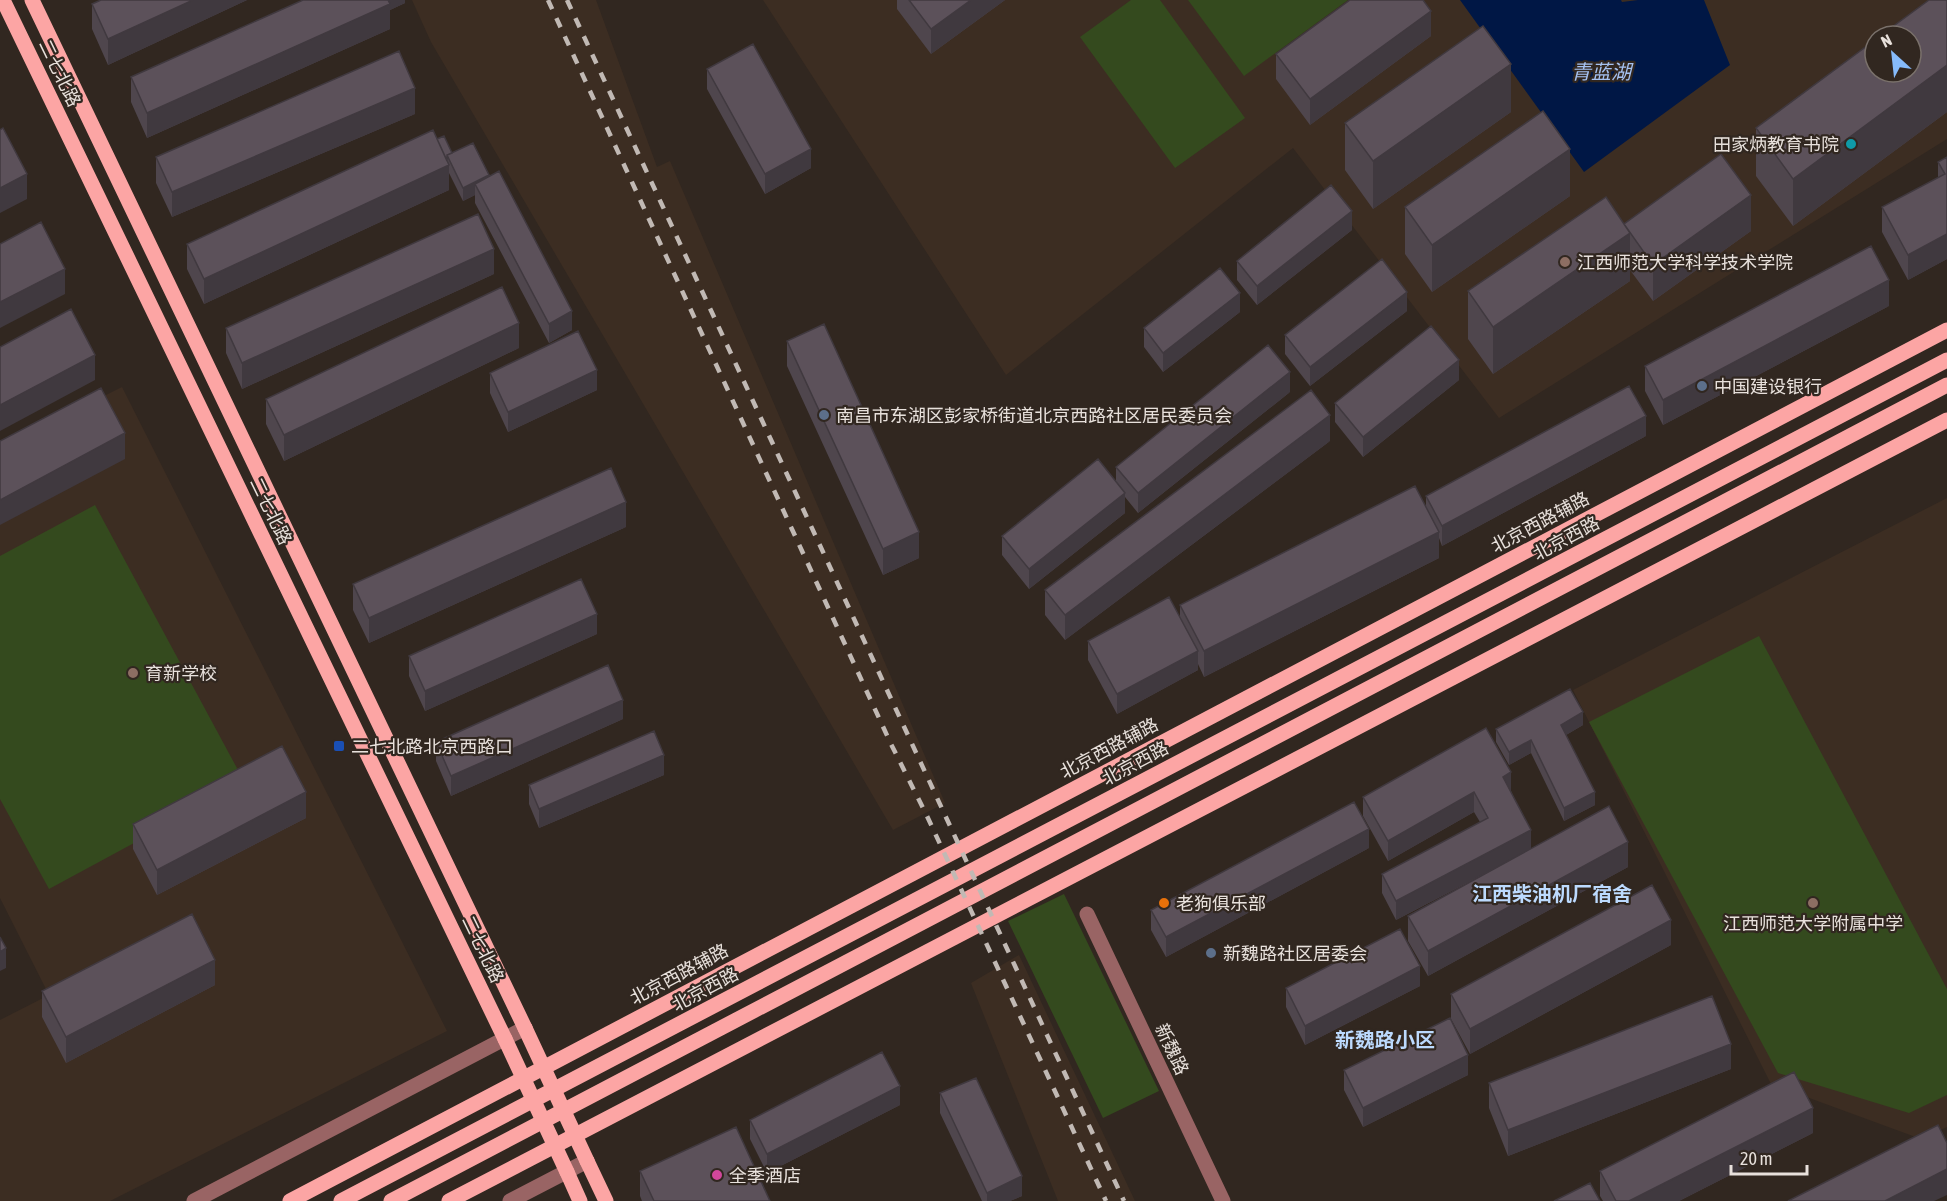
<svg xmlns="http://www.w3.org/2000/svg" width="1947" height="1201" font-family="'Asap Condensed','Noto Sans SC',sans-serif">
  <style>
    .built { fill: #3c2d22; fill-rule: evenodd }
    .green { fill: #344a1e }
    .water { fill: #001745 }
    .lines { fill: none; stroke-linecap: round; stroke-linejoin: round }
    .minor { stroke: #996464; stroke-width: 15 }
    .major { stroke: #fca5a4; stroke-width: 15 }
    .rail { stroke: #c1b9b4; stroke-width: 4.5; stroke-dasharray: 10 10; stroke-linecap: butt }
    .major-bridge { stroke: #fca5a4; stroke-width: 15 }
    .wall { fill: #4f464d }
    .shaded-wall { fill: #40393f }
    .building { fill: #5c515a; stroke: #40393f; stroke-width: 1.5 }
    .culture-dot { fill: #0f9aa8; stroke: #312720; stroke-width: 2 }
    .education-dot { fill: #8d6e63; stroke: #312720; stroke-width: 2 }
    .service-dot { fill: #5c6f8a; stroke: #312720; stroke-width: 2 }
    .transit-dot { fill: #1a4fb4; stroke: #312720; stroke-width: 2 }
    .food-dot { fill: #e8710a; stroke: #312720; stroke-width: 2 }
    .hotel-dot { fill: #d1479c; stroke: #312720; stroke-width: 2 }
    .labels { text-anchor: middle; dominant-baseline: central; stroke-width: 4.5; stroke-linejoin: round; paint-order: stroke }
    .street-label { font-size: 18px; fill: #e8e1dc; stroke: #312720 }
    .poi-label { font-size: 18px; fill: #e8e1dc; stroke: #312720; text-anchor: start }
    .water-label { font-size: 20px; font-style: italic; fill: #a5c1f0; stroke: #312720 }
    .neighbourhood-label { font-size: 20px; font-weight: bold; fill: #bcdafe; stroke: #312720 }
  </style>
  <rect width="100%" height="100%" fill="#312720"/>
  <path class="built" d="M412 0H596L657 167 670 161 945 803 893 830 431 42Z
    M763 0H1947V139L1499 418 1293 148 1006 375ZM1875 36H1911V72H1875Z
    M122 387 447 1031 110 1201H0V1020L49 995 0 898V448Z
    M1947 498V1127L1921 1139 1771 1084 1573 690Z
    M1019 955 1135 1201H1058L971 983Z"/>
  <path class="green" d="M1131 0H1160L1245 118 1175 168 1080 37Z
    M1188 0H1348L1244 76Z
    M95 505 245 783 49 889 0 799V556Z
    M1759 636 1947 989V1095L1909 1113 1778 1073 1589 722Z
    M1064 894 1159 1091 1103 1118 1008 921Z"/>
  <path class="water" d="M1460 0H1621L1622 2 1638 0H1704L1730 65 1584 172Z"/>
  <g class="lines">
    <path class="minor" d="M1087 914 1223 1201
      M194 1201 525 1028
      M510 1201 587 1161"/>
    <path class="major" d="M3 0 505 1039
      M32 0 525 1028
      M587 1161 606 1201
      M567 1172 580 1201
      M290 1201 1947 330
      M341 1201 1947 360
      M391 1201 1947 385
      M449 1201 1947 420"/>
    <path class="rail" d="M548 0 891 744 927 816 1106 1201
      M567 0 1124 1201"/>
    <path class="major-bridge" d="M525 1028 587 1161
      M505 1039 567 1172"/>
  </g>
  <path class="wall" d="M247 0 108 65 92 29V4Z
    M405 0V3L390 10V29L147 138 131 102V77Z
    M897 0H1005L931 54 897 9Z
    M1947 0V112L1793 226 1756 176V128Z
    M1431 36 1310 125 1276 79V54Z
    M707 69 811 168 765 194 707 89Z
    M1511 112 1373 209 1345 170V123Z
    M415 114 172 217 156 183V157Z
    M437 139 452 153 489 177 572 330 549 343 475 203V195L463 201 449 173V190L204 304 187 269V244Z
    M1947 157V259L1908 280 1882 232V207L1938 178V162Z
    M1570 196 1432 292 1405 254V207Z
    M1624 224 1751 231 1653 301 1630 270V281L1493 374 1468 339V291Z
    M1352 230 1257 305 1237 280V261Z
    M494 274 242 389 226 353V328Z
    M1889 306 1663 425 1645 391V366Z
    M1407 311 1310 386 1285 354V335Z
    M1240 312 1163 372 1144 347V328Z
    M787 341 919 558 883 575 787 366Z
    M519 348 284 461 266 424V399Z
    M490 373 597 390 508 432 490 393Z
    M1459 380 1363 457 1335 422V403Z
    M1290 392 1138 513 1125 497V513L1029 589 1002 555V536L1116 482V467Z
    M1646 436 1442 546 1439 538V558L1204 677 1198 664V670L1117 714 1088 660V641L1180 618V605L1426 508V496Z
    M1330 441 1065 640 1045 615V590Z
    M626 527 369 643 353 610V584Z
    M597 634 425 711 409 676V656Z
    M623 719 451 796 436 761V742Z
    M1583 725 1566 735 1595 805 1564 821 1531 753 1509 765 1496 742V729Z
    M664 775 539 828 529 804V785Z
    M1511 791 1531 849 1628 867 1428 976 1408 941V916L1519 856 1396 920 1382 893V874L1480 822 1474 812 1388 861 1363 816V797Z
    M306 818 157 895 133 849V824Z
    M1369 848 1166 957 1151 930V910Z
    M1671 945 1470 1054 1451 1019V994Z
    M215 985 66 1063 42 1017V991Z
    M1420 986 1305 1045 1286 1007V988Z
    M1731 1069 1508 1156 1489 1108V1083Z
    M1344 1070 1468 1075 1363 1127 1344 1090Z
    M940 1093 1022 1196 1010 1201H982L940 1113Z
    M900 1105 767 1173 750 1139V1120Z
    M1813 1133 1679 1201H1603L1600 1196V1171Z
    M640 1171 770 1201H642L640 1196Z"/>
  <path class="shaded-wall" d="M193 0H247L108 65V39Z
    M385 0H405V3L390 10V29L147 138V113Z
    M971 0H1005L931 54V29Z
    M1431 11V36L1310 125V99Z
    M1511 64V112L1373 209V161Z
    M1947 65V112L1793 226V179Z
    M415 88V114L172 217V192Z
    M811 149V168L765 194V174Z
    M1570 149V196L1432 292V245Z
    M449 165V190L204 304V279Z
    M27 174V199L0 213V188Z
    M489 175V189L475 184V195L463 201V188Z
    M1751 195V231L1653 301V265Z
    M1352 211V230L1257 305V286Z
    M1630 233V281L1493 374V327Z
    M1947 234V259L1908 280V255Z
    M494 249V274L242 389V363Z
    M65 269V294L0 328V302Z
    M1889 280V306L1663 425V400Z
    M1407 292V311L1310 386V367Z
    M1240 293V312L1163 372V353Z
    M572 311V330L549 343V324Z
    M519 323V348L284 461V435Z
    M95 355V380L0 431V405Z
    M1459 360V380L1363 457V437Z
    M597 370V390L508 432V412Z
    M1290 372V392L1138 513V493Z
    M1330 415V441L1065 640V615Z
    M1646 416V436L1442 546V526Z
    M125 433V459L0 525V500Z
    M1125 493V513L1029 589V569Z
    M626 502V527L369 643V618Z
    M919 532V558L883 575V549Z
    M1439 532V558L1204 677V651Z
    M597 614V634L425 711V691Z
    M1198 651V670L1117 714V694Z
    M623 700V719L451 796V776Z
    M1583 712V725L1561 738V725Z
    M1531 740V753L1509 765V752Z
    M664 755V775L539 828V809Z
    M1511 772V792L1503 777Z
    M306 792V818L157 895V870Z
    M1474 792V812L1388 861V841Z
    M1595 792V805L1564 821V808Z
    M1369 829V848L1166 957V937Z
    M1531 830V849L1396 920V901Z
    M1628 842V867L1428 976V951Z
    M1671 920V945L1470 1054V1029Z
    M6 948V968L0 971V952Z
    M215 960V985L66 1063V1037Z
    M1420 966V986L1305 1045V1026Z
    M1731 1044V1069L1508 1156V1130Z
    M1468 1055V1075L1363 1127V1108Z
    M900 1086V1105L767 1173V1154Z
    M1813 1108V1133L1679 1201H1629Z
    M1947 1169V1195L1934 1201H1885Z
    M1022 1176V1196L1010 1201H987V1193Z"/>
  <path class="building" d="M101 0H193L108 39 92 4Z
    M303 0H388L390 4 147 113 131 77Z
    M909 0H971L931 29Z
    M1350 0H1423L1431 11 1310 99 1276 54Z
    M1929 0H1947V65L1793 179 1756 128 1875 40V72H1911V36H1880Z
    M1483 26 1511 64 1373 161 1345 123Z
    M753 44 811 149 765 174 707 69Z
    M399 51 415 88 172 192 156 157Z
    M1543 111 1570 149 1432 245 1405 207Z
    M3 128 27 174 0 188V130Z
    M433 130 449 165 204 279 187 244Z
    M444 136 452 153 447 155V161L437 139Z
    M473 143 489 175 463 188 447 155Z
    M1721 154 1751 195 1653 265 1624 224Z
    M1947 157V234L1908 255 1882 207 1945 174 1938 162Z
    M499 171 572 311 549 324 475 184Z
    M1331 185 1352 211 1257 286 1237 261Z
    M1606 197 1630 233 1493 327 1468 291Z
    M478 214 494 249 242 363 226 328Z
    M41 222 65 269 0 302V244Z
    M1871 246 1889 280 1663 400 1645 366Z
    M1382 259 1407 292 1310 367 1285 335Z
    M1220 268 1240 293 1163 353 1144 328Z
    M502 287 519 323 284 435 266 399Z
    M71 309 95 355 0 405V347Z
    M824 324 919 532 883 549 787 341Z
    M1431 326 1459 360 1363 437 1335 403Z
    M578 331 597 370 508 412 490 373Z
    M1268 345 1290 372 1138 493 1116 467Z
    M1629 386 1646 416 1442 526 1426 496Z
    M101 388 125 433 0 500V441Z
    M1311 390 1330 415 1065 615 1045 590Z
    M1098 459 1125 493 1029 569 1002 536Z
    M611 468 626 502 369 618 353 584Z
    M1415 486 1439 532 1204 651 1180 605Z
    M581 579 597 614 425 691 409 656Z
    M1169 597 1198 651 1117 694 1088 641Z
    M608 665 623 700 451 776 436 742Z
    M1570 689 1583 712 1561 725 1595 792 1564 808 1531 740 1509 752 1496 729Z
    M1486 728 1511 772 1503 777 1531 830 1396 901 1382 874 1488 818 1474 792 1388 841 1363 797Z
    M654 731 664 755 539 809 529 785Z
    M282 746 306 792 157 870 133 824Z
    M1354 802 1369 829 1166 937 1151 910Z
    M1609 806 1628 842 1428 951 1408 916Z
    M1652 885 1671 920 1470 1029 1451 994Z
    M192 914 215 960 66 1037 42 991Z
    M1400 929 1420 966 1305 1026 1286 988Z
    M0 937 6 948 0 952Z
    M1712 996 1731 1044 1508 1130 1489 1083Z
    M1450 1018 1468 1055 1363 1108 1344 1070Z
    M882 1052 900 1086 767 1154 750 1120Z
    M1794 1072 1813 1108 1629 1201H1616L1600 1171Z
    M976 1078 1022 1176 987 1193 940 1093Z
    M1938 1125 1947 1143V1169L1885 1201H1788Z
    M736 1127 770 1201H654L640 1171Z
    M1590 1183 1600 1201H1554Z"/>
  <circle class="culture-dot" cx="1851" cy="144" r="6"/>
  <g class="education-dot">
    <circle cx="1565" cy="262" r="6"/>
    <circle cx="133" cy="673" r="6"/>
    <circle cx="1813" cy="903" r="6"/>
  </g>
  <g class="service-dot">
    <circle cx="1702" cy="386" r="6"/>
    <circle cx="824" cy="415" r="6"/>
    <circle cx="1211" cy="953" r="6"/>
  </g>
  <rect class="transit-dot" x="333" y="740" width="12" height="12" rx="3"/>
  <circle class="food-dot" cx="1164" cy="903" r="6"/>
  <circle class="hotel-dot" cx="717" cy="1175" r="6"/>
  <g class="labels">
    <g class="street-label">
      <text transform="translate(60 73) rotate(64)">二七北路</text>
      <text transform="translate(271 511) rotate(64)">二七北路</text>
      <text transform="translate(1540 522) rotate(-28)">北京西路辅路</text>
      <text transform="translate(1566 538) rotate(-28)">北京西路</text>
      <text transform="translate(1109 748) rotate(-28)">北京西路辅路</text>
      <text transform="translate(1135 763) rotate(-28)">北京西路</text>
      <text transform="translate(483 949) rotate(64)">二七北路</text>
      <text transform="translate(679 974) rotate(-28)">北京西路辅路</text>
      <text transform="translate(705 989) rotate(-28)">北京西路</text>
      <text transform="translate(1172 1049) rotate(65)">新魏路</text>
    </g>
    <g class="poi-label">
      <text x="1839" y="144" text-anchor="end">田家炳教育书院</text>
      <text x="1577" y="262">江西师范大学科学技术学院</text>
      <text x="1714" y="386">中国建设银行</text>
      <text x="836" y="415">南昌市东湖区彭家桥街道北京西路社区居民委员会</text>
      <text x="145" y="673">育新学校</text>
      <text x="351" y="746">二七北路北京西路口</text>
      <text x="1176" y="903">老狗俱乐部</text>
      <text x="1813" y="923" text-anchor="middle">江西师范大学附属中学</text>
      <text x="1223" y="953">新魏路社区居委会</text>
      <text x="729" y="1175">全季酒店</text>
    </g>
    <g class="water-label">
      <text x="1601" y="71">青蓝湖</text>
    </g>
    <g class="neighbourhood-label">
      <text x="1552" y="893">江西柴油机厂宿舍</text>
      <text x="1385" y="1039">新魏路小区</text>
    </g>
  </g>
  <g transform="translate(1893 54) rotate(333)"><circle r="28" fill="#312720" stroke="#7a716b" stroke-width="1.5"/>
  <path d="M0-4.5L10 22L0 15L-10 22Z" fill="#86bbfb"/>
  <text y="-9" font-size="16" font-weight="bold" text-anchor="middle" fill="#e8e1dc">N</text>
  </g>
  <path d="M1731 1165v9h76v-9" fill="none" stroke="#e8e1dc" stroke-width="3"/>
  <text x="1740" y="1165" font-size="18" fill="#e8e1dc" stroke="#312720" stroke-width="4.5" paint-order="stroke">20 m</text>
</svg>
